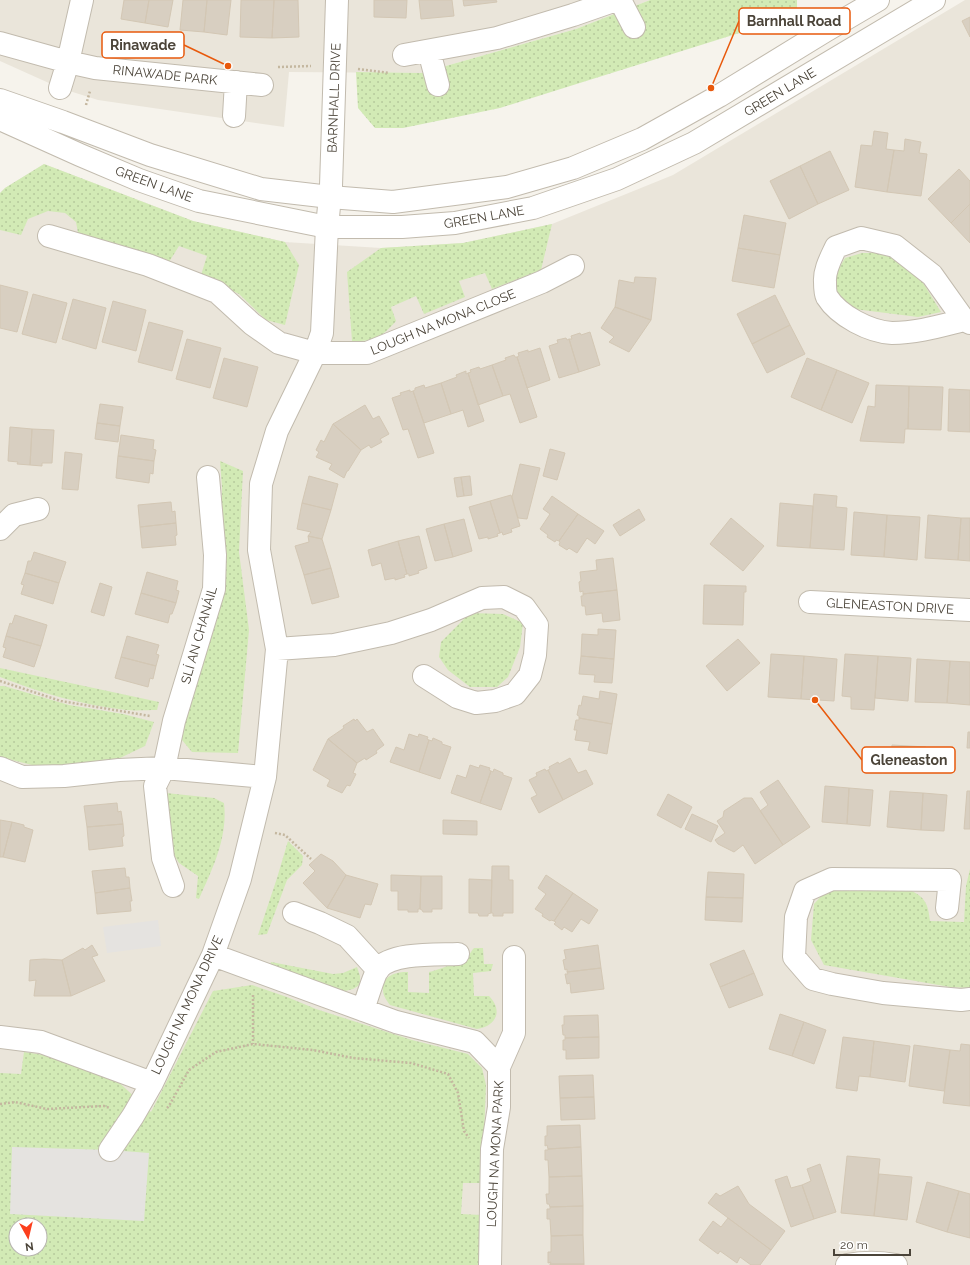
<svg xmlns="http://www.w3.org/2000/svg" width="970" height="1265" font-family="Raleway,sans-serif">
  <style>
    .residential { fill: #eae5da }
    .grass { fill: url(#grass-dots); fill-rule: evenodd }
    .parking { fill: #e5e3e0 }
    .building { fill: #d8cfc1; stroke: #d3c7b4 }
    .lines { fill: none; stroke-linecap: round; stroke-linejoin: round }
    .minor-casing { stroke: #c2bbae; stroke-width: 24 }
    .tertiary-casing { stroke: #c2bbae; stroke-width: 24 }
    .path { stroke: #c4b79f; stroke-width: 2.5; stroke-dasharray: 2 2; stroke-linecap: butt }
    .minor { stroke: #fff; stroke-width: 22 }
    .tertiary { stroke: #fff; stroke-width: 22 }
    .labels { text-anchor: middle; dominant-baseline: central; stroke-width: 3; stroke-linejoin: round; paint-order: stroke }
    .street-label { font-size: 13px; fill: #4b4439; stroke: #fff }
    .leader { fill: none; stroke: #e8590c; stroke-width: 1.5 }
    .callout-dot { fill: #e8590c; stroke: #fff; stroke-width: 1.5 }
    .callout { fill: #fff; stroke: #e8590c; stroke-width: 1.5 }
    .callout-label { font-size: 14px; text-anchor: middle; font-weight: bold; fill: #4b4439 }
  </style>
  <defs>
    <pattern id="grass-dots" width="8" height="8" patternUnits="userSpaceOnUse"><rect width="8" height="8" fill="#d2eab5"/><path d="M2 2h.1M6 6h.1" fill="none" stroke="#b6ca9c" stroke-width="1.8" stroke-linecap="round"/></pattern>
  </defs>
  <rect width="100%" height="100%" fill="#f6f3ec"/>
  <path class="residential" d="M0 0H650L576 29 421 73 289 72 284 127 98 100 60 88 0 61Z
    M965 0H970V1265H451L456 1235 0 1221V193L5 188 44 164 193 221 285 242 381 248 463 243 552 224 673 175Z"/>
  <path class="grass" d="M650 0H797V15L500 108 403 128H375L358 108 356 72 421 73 576 29Z
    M44 164 193 221 285 242 299 265 285 325 266 320 239 294 201 275 207 256 179 246 169 262 78 233 76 222 65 213 48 211 28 219 21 235 0 230V193L5 188Z
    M552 224 541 270 492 289 485 273 459 281 465 297 424 314 416 296 391 307 396 321C382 337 374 342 352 341L347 272 381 248 463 243Z
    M862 253H879L901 261 922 281 941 312 918 317 854 309 833 296 834 277 845 258Z
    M220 461 243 471 239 552 249 630 238 753 192 752 182 740V723L220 584 222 487Z
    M470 613 503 614 523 623 520 647 508 677 497 687H470L448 670 439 657 441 642Z
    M0 668 159 702 157 710C147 710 136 711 126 710 82 705 41 693 0 677Z
    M0 686H4L69 705 123 714 154 722 145 746 120 758 66 765H32L0 757Z
    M166 793 214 798 224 803C228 837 213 868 199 899L196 898 198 876 179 863 174 855 165 807Z
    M288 841 303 856 302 865 287 880 267 934 258 935 277 878Z
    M970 869V988L950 987 824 965 811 940 814 904 826 891 910 890C926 898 928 904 930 921L964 922 966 886Z
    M474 948H483L484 964H493L491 971 473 973 474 996H489C503 1010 497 1026 477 1029L390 1005C387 1001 383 996 383 990 381 976 397 971 408 972V992L429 993V972C433 972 465 960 468 956 470 954 472 950 474 948Z
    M271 962 333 974 343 973 357 967 360 976V982L358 986 353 989 345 991 332 990 270 965Z
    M252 985 287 997 316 1009 412 1040 468 1054 482 1068 486 1085 482 1183H463L461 1214 481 1215 480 1265H0V1073L21 1074 24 1052 50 1056 113 1077 151 1112 213 991ZM16 1225H40V1249H16Z"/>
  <path class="parking" d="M158 920 161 946 107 953 103 927Z
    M12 1147 110 1150 149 1153 144 1221 10 1214Z"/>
  <path class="building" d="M124 0H149L145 23 121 19Z
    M149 0H173L168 27 145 23Z
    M183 0H207L204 32 180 30Z
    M207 0H231L227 35 204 32Z
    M241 0H274L272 38 240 37Z
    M274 0H298L299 37 272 38Z
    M374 0H407L406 18 374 17Z
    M419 0H452L454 16 421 19Z
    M463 0H496L497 2 464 6Z
    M970 17V37L962 21Z
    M874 131 888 133 886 149 894 150 887 192 855 187 861 145 872 146Z
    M905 139 921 142 919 153 927 154 921 196 887 192 894 150 904 151Z
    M830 151 849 190 818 204 800 166Z
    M800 166 818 204 789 219 770 181Z
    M959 169 970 181V204L951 223 928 199Z
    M970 204V243L951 223Z
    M744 215 786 223 780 255 738 248Z
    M738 248 780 255 774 288 732 281Z
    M635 277 656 278 651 320 615 307 619 280 634 283Z
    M0 285 28 292 17 332 0 328Z
    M33 294 67 303 56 343 22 334Z
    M775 295 790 325 752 344 737 314Z
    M73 299 106 308 96 349 62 339Z
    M113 301 146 310 136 351 102 342Z
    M615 307 651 320 629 352 609 342 614 337 601 328Z
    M149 322 183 331 172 371 138 362Z
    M790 325 805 354 767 373 752 344Z
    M590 332 600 365 579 372 569 339H572L571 336 580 333 581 335Z
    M566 338 567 340 569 339 579 372 559 378 549 346 558 343 557 340Z
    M187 339 221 348 210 388 176 379Z
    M540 348 550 380 527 388 517 357 519 356 518 353 528 350V352Z
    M514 355 515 357H517L537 417 520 423 510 394 503 396 492 365 506 360 505 358Z
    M224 358 258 367 247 407 213 398Z
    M807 358 837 370 821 410 791 397Z
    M492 365 503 396 478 405 468 373 471 372 470 370 479 367 480 369Z
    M837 370 869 383 852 423 821 410Z
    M466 371V374L468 373 484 421 468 427 463 410 451 414 441 383 457 377 456 375Z
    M441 383 451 414 424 423 413 391 415 390V388L424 385 425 388Z
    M876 385 909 386 908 429H905L904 443 860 441 868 406 875 407Z
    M909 386 943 387 941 430 908 429Z
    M949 389 970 390V432L948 431Z
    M410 390V392L413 391 434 453 418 458 408 429 403 430 392 398 401 395 400 393Z
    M100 404 123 407 120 426 97 423Z
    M365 405 373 419 379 416 389 434 380 439 382 442 371 448 369 445 361 450 333 424Z
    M97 423 120 426 118 442 95 439Z
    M333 424 361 450 348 471H347L344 478 329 469 332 464 316 457 319 452 316 450 321 440 324 442Z
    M10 427 32 429 30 465 17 464 18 462 8 461Z
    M32 429 54 430 52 463H42V466L30 465Z
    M121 435 154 440 153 449 156 450 154 461 118 456Z
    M550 449 565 453 557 480 543 476Z
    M65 452 82 454 78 490 62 489Z
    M118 456 154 461 153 474 150 473 149 483 116 478Z
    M520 464 540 468 527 519 518 518 512 497Z
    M309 476 338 484 331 510 302 503Z
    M470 476 472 495 464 496 461 477Z
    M461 477 464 496 457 497 454 478Z
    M814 494 837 496 836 507 847 508 844 550 810 548Z
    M511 495 520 526 511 529 512 532 503 535 502 532 500 533 490 501Z
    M552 496 578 514 559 541 556 540 555 542 547 537 548 535 540 529 550 514 543 509Z
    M490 501 500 533 497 534 498 536 488 539V537L479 539 469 507Z
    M171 502 172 512 175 511 176 523 140 527 138 505Z
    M302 503 331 510 322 539 308 536 311 532 297 529Z
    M780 503 813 506 810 548 777 546Z
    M639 509 645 520 620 536 613 525Z
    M854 512 887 515 884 557 851 555Z
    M578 514 604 531 595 544 587 538 577 553 569 548 567 550 559 545 560 542 559 541Z
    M887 515 920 517 917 560 884 557Z
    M928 515 961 518 958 560 925 558Z
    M731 518 764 546 743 571 710 544Z
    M961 518H970V561L958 560Z
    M464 519 472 551 453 557 444 524Z
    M176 523 177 535 175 536 176 545 142 548 140 527Z
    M444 524 453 557 435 561 426 529Z
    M308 536 322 539 331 568 304 575 295 546 309 542Z
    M419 536 427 568 418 571 419 573 409 576V574H407L398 541Z
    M398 541 407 574 404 575 405 577 395 580V578L385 580 381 563 372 566 368 550Z
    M34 552 66 562 59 583 25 573 28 561H31Z
    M613 558 617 590 583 594V591L580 592 579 582 581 581 580 572 597 570 596 560Z
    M331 568 339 597 312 604 304 575Z
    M147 572 178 581 176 590 179 591 176 603 141 593Z
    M25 573 59 583 53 604 21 594 24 585 21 584Z
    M100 583 112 587 104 616 91 612Z
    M704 585 746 586V592H744L743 625 703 624Z
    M617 590 620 620 603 622 602 613 586 615 585 606H582L581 596H583V594Z
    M141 593 176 603 172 614H170L168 623 135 614Z
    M15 615 47 625 41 646 6 636 10 623 12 624Z
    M598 629 616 630 614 659 581 656 582 634 598 635Z
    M6 636 41 646 34 667 3 657 6 648 3 647Z
    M127 636 159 645 156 654 159 655 156 666 121 657Z
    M738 639 760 663 727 691 706 666Z
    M771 654 804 656 801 699 768 697Z
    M845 654 878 656 874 710 851 709V697L842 696Z
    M581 656 614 659 612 683 594 682 595 675 579 674Z
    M804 656 837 659 834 701 801 699Z
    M878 656 911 658 908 701 875 698Z
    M121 657 156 666 153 679 150 678 148 687 115 678Z
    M917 659 950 661 947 703 915 702Z
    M950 661 970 662V705L947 703Z
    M600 691 617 694 612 724 579 718V716L577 715 579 705 581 706 583 696 599 699Z
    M579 718 612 724 607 754 588 750 590 742 575 740 577 730H574L576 720H579Z
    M354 719 355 721 357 719 367 732 373 729 384 745 376 751 377 753 366 760 365 758 357 763 328 739 344 728 343 726Z
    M968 732H970V748H967Z
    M409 734 418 737 419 734 428 737 427 739 429 740 419 772 390 762 396 747 404 750Z
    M433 738 442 742V744L451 747 440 779 419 772 429 740 432 741Z
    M328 739 357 763 353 773 356 774 350 786 347 785 342 793 327 786 330 780 313 770Z
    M892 745 926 747 925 764 891 762Z
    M570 758 578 773 586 770 593 784 563 800 548 770 550 769 549 767 558 762 559 764Z
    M470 765 479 768 480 765 490 768 489 770 491 771 480 803 451 793 457 775 466 778Z
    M494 769 503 773V775L512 778 501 810 480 803 491 771 493 772Z
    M545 769 546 771 548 770 563 800 539 813 531 798 537 795 529 780 537 776 536 773Z
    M778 780 810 827 783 845 760 811 768 805 760 792Z
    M825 786 849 788 847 824 822 822Z
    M849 788 873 790 870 826 847 824Z
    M890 791 923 793 921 830 887 827Z
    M967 791H970V829H964Z
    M923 793 947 795 944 831 921 830Z
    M668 794 692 807 681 828 657 815Z
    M744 798H752L783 845 755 864 743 845 734 852 718 844 715 840 725 833 717 821 723 817 724 811Z
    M117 803 118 812 121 811 123 824 87 827 84 806Z
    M692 814 718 826 711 842 685 829Z
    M0 820 12 822 3 857H0Z
    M443 820 477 821V835L443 834Z
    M12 822 24 825V827L33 830 25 862 3 857Z
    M123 824 124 836 122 837 123 846 89 850 87 827Z
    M321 854 333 861 346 875 327 908 303 883 315 871 309 865Z
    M492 866H509V880H513V913H503V916H493V913H491Z
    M125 868 126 877H129L130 888 95 893 92 871Z
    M708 872 744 874 743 898 706 897Z
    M346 875 378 884 371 905 365 904 360 918 327 908Z
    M391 875 421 876 420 909H418V912H408V910H398V891H391Z
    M546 875 573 893 554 921 551 920 550 921 542 916 543 914 535 909 546 894 538 888Z
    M421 876H442V909H432V912H423L422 910 420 909Z
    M469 879 492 880 491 913 488 914V916H479L478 913H469Z
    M130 888 132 901H130L131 911 97 914 95 893Z
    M573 893 598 910 589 924 581 919 572 932 564 927 562 930 554 924 556 922 554 921Z
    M706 897 743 898 742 922 705 920Z
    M92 945 98 955 92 957 105 981 71 996 62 960 83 948 85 950Z
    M598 945 601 968 567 972V969L565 970 563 960 566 959 564 950Z
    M744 950 754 973 720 987 710 964Z
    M44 959 62 960 71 996H34L36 980 29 981 30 960Z
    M601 968 604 989 571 993 570 983 567 984 565 974H568L567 972Z
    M754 973 763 995 729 1008 720 987Z
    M780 1014 804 1022 792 1056 769 1049Z
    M598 1015 599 1037 565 1038V1035H563L562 1025H564V1016Z
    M804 1022 826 1030 814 1064 792 1056Z
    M599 1037V1058L566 1059V1050H563V1040H565V1038Z
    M843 1037 874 1041 870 1077 859 1076 857 1091 836 1088Z
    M874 1041 910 1046 905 1082 870 1077Z
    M961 1044 970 1045V1106L943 1103 950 1050 960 1051Z
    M914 1045 950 1050 944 1091 909 1086Z
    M593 1075 594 1097 560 1098 559 1076Z
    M594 1097 595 1119 561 1120 560 1098Z
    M580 1125 581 1147 548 1149 547 1145 545 1146V1136H547V1126Z
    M581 1147 582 1176 549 1177 548 1160H545V1150H548V1149Z
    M847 1156 880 1159 874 1216 841 1213Z
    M820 1164 836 1212 814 1219 802 1185 811 1181 807 1169Z
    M879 1174 912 1177 907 1220 874 1216Z
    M582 1176 583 1206 550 1207 549 1204H547L546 1194H549V1177Z
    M787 1176 791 1188 802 1185 814 1219 791 1227 775 1180Z
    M927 1182 959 1191 947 1232 916 1222Z
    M738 1186 749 1204 785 1231 771 1250 708 1203 716 1193 720 1196Z
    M959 1191 970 1194V1238L947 1232Z
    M583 1206V1235L551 1236 550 1219H547V1209H550V1207Z
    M728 1218 771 1250 760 1265H751L740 1257 737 1263 720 1251 718 1254 699 1240 713 1221 721 1227Z
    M583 1235 584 1264H550L551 1262 548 1263V1252H551V1236Z
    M550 1264H584V1265H550Z"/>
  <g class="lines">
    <g class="minor-casing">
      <path id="minor" d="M620 0 634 27
        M0 43 68 62 95 68 262 85
        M429 51 438 85
        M404 55 497 38 573 15 616 0
        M60 88 68 62 82 0
        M234 116 236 82
        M49 236 148 265 217 292 252 324 279 343 315 353H367L542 282 573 266
        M964 320C940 326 917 333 892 333 870 332 839 316 827 297 825 293 825 286 825 282 824 270 831 258 836 247L861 238 895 246 932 275 964 320 970 323
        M0 529 14 515 38 509
        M810 602 970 610
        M277 649 334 645 391 633 431 620 482 598 504 597 524 607 537 625 535 655 530 675 515 694 495 701 476 703 457 697 424 676
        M0 768 22 777 64 776 119 770 164 768 265 777
        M173 886 163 858 155 786 164 768 174 721 214 589 215 555 208 477
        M947 908 950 880 832 879 805 891 796 917 794 957 813 979 832 984 883 993 961 1000 970 999
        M294 913 320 923 347 936 378 970
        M213 955 396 1022 475 1042 499 1067
        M363 1010C366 1001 374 975 378 969 392 952 438 955 458 954
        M0 1037 41 1042 152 1083
        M110 1150 133 1116 152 1083 213 955 240 879 265 777 277 649 259 550 261 484 277 431 315 353 322 333 327 227 331 186 337 0
        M490 1265 492 1149 499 1107V1067L514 1033V957
        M847 1265C863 1262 880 1262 896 1265"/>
    </g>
    <g class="tertiary-casing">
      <path id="tertiary" d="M0 100 63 122 150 155 261 189 330 197 393 202 507 187 573 168 642 139 719 96 825 31 878 0
        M0 119 80 155 139 180 199 201 327 227H402L455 223 533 208 617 179 694 143 934 0"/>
    </g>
    <path class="path" d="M278 67 311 66
      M358 69 389 73
      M86 105 90 91
      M0 681 61 701 150 716
      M275 833 285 835 311 859
      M253 995V1044
      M0 1104 15 1102 47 1109 104 1106 110 1108
      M167 1108 169 1106 189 1070 216 1052 253 1044 313 1050 353 1058 411 1063 448 1074 458 1093 464 1131 469 1138"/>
    <use href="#minor" class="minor"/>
    <use href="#tertiary" class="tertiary"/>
  </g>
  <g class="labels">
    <g class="street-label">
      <text transform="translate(165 75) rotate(6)">RINAWADE PARK</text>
      <text transform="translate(780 92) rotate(-31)">GREEN LANE</text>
      <text transform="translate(334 98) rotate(-88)">BARNHALL DRIVE</text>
      <text transform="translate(154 184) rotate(20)">GREEN LANE</text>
      <text transform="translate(484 217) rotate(-10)">GREEN LANE</text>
      <text transform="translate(443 322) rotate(-22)">LOUGH NA MONA CLOSE</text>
      <text transform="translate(890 606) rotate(3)">GLENEASTON DRIVE</text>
      <text transform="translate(199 635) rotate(-74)">SLÍ AN CHANÁIL</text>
      <text transform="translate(187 1005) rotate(-65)">LOUGH NA MONA DRIVE</text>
      <text transform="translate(495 1154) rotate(-87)">LOUGH NA MONA PARK</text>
    </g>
  </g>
  <path class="leader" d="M711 88L739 21M228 66L184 45M815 700L862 760"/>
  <g class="callout-dot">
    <circle cx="711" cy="88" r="4"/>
    <circle cx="228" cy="66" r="4"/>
    <circle cx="815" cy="700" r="4"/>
  </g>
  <g class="callout">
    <rect x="739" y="8" width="111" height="26" rx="4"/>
    <rect x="102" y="32" width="82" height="26" rx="4"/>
    <rect x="862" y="747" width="93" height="26" rx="4"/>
  </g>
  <g class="callout-label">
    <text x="794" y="26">Barnhall Road</text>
    <text x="143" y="50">Rinawade</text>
    <text x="909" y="765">Gleneaston</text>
  </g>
  <g transform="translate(28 1237) rotate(172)"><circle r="19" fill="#ffffff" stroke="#b7b4b0"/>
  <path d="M0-3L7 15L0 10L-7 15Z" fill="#fc3f1d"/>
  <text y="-6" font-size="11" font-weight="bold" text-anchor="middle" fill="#4b4439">N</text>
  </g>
  <path d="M834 1249v6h76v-6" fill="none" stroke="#4b4439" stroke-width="2"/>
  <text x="840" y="1249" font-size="12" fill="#4b4439" stroke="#ffffff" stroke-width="3" paint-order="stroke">20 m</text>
</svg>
